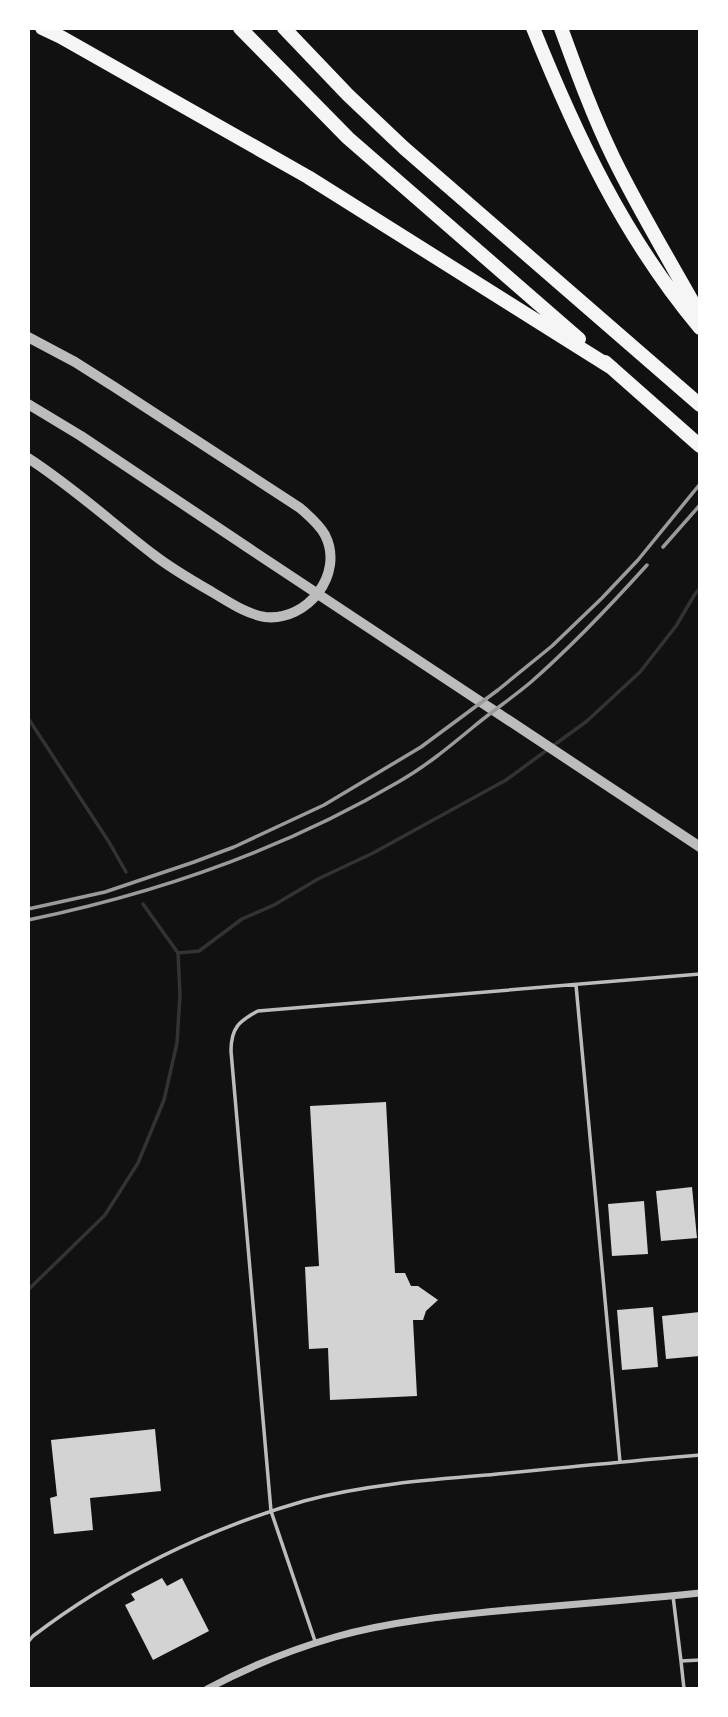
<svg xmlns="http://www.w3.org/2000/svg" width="728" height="1717" font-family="Barlow,sans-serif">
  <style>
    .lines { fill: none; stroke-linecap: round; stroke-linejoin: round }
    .stream { stroke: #333; stroke-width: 3.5 }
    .building { fill: #d3d3d3 }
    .service { stroke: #bcbcbc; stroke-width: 3.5 }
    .minor { stroke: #bcbcbc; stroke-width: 7 }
    .tertiary { stroke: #bcbcbc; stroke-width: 10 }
    .motorway { stroke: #f5f5f5; stroke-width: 14 }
    .rail { stroke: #9a9a9a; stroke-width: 3.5 }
  </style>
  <rect width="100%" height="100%" fill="#111"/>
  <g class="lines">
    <path class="stream" d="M28 718 109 842 126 872
      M178 953 199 951 242 919 274 905 318 879 373 853 506 780 587 721 640 672 676 626 695 594 700 588
      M28 1290 105 1215 138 1163 164 1100 177 1043 180 995 178 953 143 904"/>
  </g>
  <path class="building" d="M386 1102 395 1273H405L411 1286H418L438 1300 426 1311 423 1320H413L417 1396 330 1400 328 1348 309 1349 305 1267 319 1266 310 1106Z
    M692 1187 697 1238 661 1241 656 1191Z
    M644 1201 648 1254 612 1256 608 1204Z
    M653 1307 658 1367 622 1370 617 1310Z
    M700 1312V1356L666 1359 662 1316Z
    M155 1429 161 1491 90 1498 93 1530 54 1534 50 1498 57 1496 51 1440Z
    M162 1578 167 1586 182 1578 209 1631 153 1660 125 1605 135 1600 131 1594Z"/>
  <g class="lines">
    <path class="service" d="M576 985 620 1462
      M673 1596 681 1661 700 1660
      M315 1641 271 1511 231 1051C231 1028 239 1021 258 1011L700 974
      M28 1642 33 1636C113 1575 207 1529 304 1501 363 1485 426 1480 488 1475 559 1468 629 1461 700 1455
      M681 1661 684 1689"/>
    <path class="minor" d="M207 1689C248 1667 290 1650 335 1637 395 1620 458 1615 519 1609 580 1604 640 1599 700 1593"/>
    <path class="tertiary" d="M28 337 75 362 116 388 300 508C309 516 319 524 325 535 345 574 307 622 265 617 246 614 229 602 212 592 193 581 172 569 154 555 112 523 73 487 28 458
      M28 404 81 436 247 547 700 847"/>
    <path class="motorway" d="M42 28 61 37 308 177 612 368
      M240 28 348 138 579 339
      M284 28 348 95 404 148 700 405
      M533 28C577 137 624 237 700 328
      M561 28C577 72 593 116 614 159 640 212 671 263 700 315
      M605 362 700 446"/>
    <path class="rail" d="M663 547 700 505
      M28 909 105 892 194 862 234 847 324 805 421 747 498 690 552 646 602 598 638 560 700 484
      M28 920C158 893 285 849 400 781 426 766 449 747 472 728 491 712 512 698 531 682 572 646 610 606 647 565"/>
  </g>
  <rect width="728" height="1717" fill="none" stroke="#ffffff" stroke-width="60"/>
</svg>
